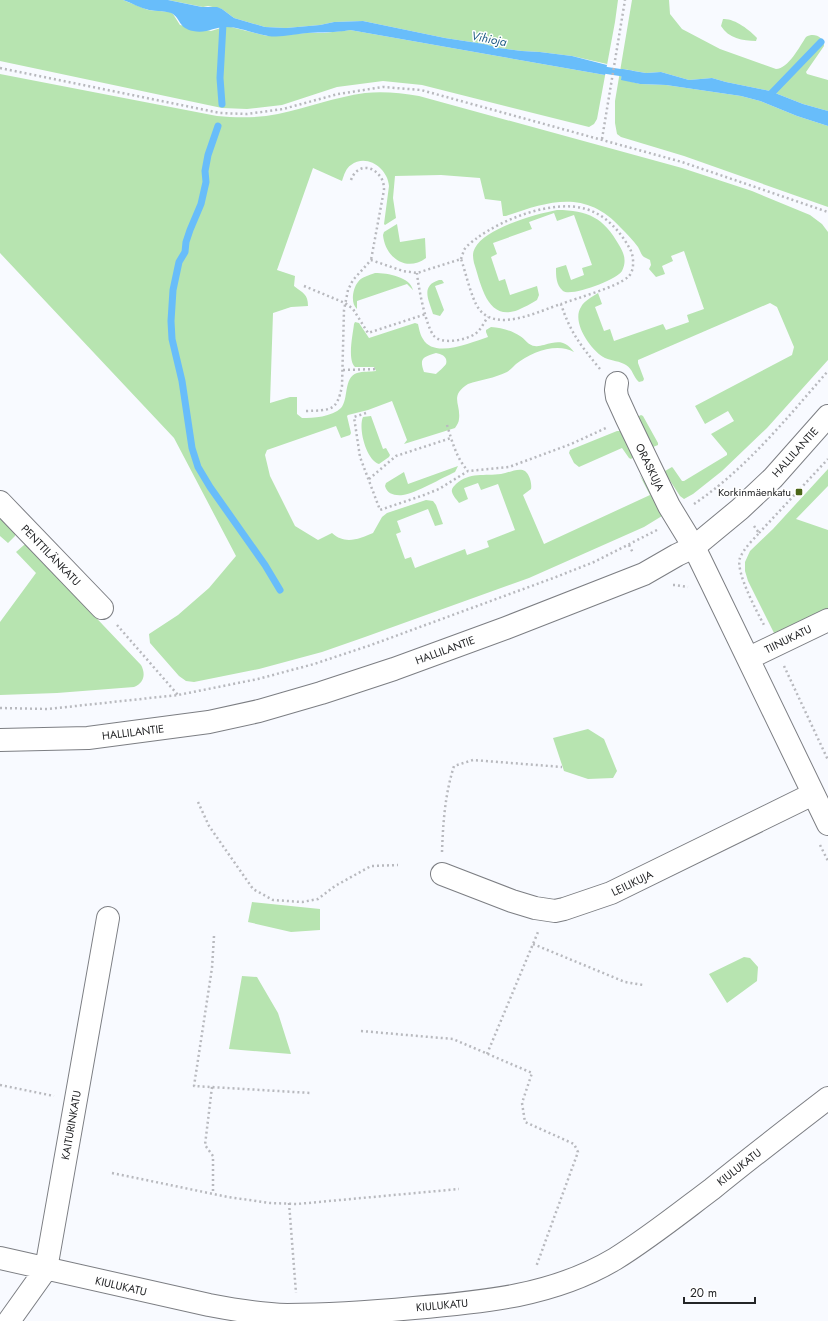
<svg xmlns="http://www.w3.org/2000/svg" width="828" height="1321" font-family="Jost,sans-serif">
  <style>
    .green { fill: #b7e4b0; fill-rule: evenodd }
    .water { fill: #68bdfa }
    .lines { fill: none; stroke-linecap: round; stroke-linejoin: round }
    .stream { stroke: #68bdfa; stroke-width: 7 }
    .minor-casing { stroke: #7c7e83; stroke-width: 24 }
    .major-casing { stroke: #7c7e83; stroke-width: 24 }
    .path { stroke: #b8b9be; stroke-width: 2.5; stroke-dasharray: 2 3; stroke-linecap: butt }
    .minor { stroke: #fff; stroke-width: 22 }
    .major { stroke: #fff; stroke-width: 22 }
    .poi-dot { fill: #4b6618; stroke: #fff; stroke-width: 1.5 }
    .labels { text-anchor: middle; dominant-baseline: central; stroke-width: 3; stroke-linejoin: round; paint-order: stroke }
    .street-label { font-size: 11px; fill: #242527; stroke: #fff }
    .poi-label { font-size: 11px; fill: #242527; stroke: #fff; text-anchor: end }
    .water-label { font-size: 12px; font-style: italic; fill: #1e5c84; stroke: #fff }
  </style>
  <rect width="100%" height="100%" fill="#f8faff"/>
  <path class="green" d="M0 0H123L148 10 170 12 173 14 180 25 211 31 224 27H231L267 36H273L306 33H324L350 30 605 75 607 64 572 56 540 52 522 51 499 48 484 44 445 38 363 21 334 22 320 25 286 28 265 27 234 18 222 9 208 6 203 7 168 0H618L615 22 597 119 594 124 589 127 422 85 383 81 337 87 282 105 247 109 222 108 0 61Z
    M632 0H669L670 14 682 29 720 49 776 69C788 69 800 46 806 37 814 32 824 37 824 46L806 72 807 74 828 80V111L803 104 770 91 726 82 712 78 689 80 661 72 646 73 623 69 621 79 640 84 666 85 741 96 760 101 797 116 828 126V207L684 156 621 137 617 134 615 123V101Z
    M723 19C734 18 750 30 757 38L756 41C743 41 728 38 721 26Z
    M0 74 217 116C238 118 258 118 278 114 307 108 335 97 365 93 383 91 401 93 419 96L682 168 752 191 810 215 822 224 828 232V360L767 428 722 471 693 494 684 499 680 496 665 473V471L672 467 673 468 682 481H684L727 455V453L711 434 734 421 728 411 705 424 695 406 792 355 794 347 777 307 770 303 638 360V363L644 379 643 381 639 382C633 377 633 369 626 365 620 361 612 361 605 358 591 351 571 322 581 307 584 301 592 297 598 293L602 304 595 307 604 331 610 329 614 341 663 324 666 330 689 322 687 315 704 309 684 251 671 256 673 261 662 266 665 274 656 277 649 269 651 265 650 260C648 259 646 258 644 257 641 255 640 250 638 247 633 240 627 234 621 228 586 189 549 201 506 216H503L501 201 485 199 480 178 441 175 395 176 393 198 396 218 385 225 384 224 389 186C388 169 367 153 351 165 346 168 344 175 342 181L313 168 277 270 295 276 294 286C303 293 308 294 308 306L291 307 273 313 270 403 290 397H297V414L302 418C313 418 332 417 341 408 349 399 343 378 357 373 363 371 370 372 376 371L374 367H355C347 359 353 334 354 324L355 322 359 323 369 338 415 323 418 324C419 328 420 335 423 339 434 359 472 342 488 337L486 332V330L491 327C501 328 511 330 520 336 525 339 529 346 535 346 538 347 541 345 544 345 558 341 565 340 574 352 557 342 531 352 516 364 513 367 510 370 507 372 495 378 480 380 468 384 449 396 461 404 459 419 459 422 457 425 455 428L404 444 407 440 392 401 368 410 348 415 347 416 351 433 350 435 341 438 336 426 267 450 265 455 270 476 295 526 318 540 332 533C345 545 359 539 373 533L382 517 387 513 426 500 433 501 436 505 443 524 435 526 428 509 397 521 401 532 396 534 405 559 411 557 415 568 465 549 467 555 489 547 487 541 515 530 498 484 481 490 478 483 464 488 468 499 459 503C457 500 453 496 452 492 451 489 454 486 456 484 469 472 485 476 501 474 508 473 519 467 525 471 530 475 532 484 531 489L523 495 544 544 650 495 639 474 643 480 646 481 662 516 644 527 529 578 365 637 322 652 259 669 194 682 186 681 179 676 150 643 149 634 178 615 209 588 236 556 174 438 0 253ZM436 353C442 354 448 357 446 364 444 367 438 372 436 374L424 372C419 358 423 357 436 353Z
    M557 210C588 210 604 218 619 245 624 253 627 261 622 271 617 280 571 297 563 291 556 285 556 276 556 268L566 265 571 280 584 275 582 268 592 265 574 215 557 221 554 213 529 222 532 229 493 243 497 254 491 257 499 281 505 279 510 295 537 286 539 295 537 300C531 304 524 307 518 310 487 322 481 284 474 263 473 258 472 253 475 248 485 228 536 214 557 210Z
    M397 224 400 242 425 238 426 258C406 273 385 257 383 235L384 232Z
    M375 273C388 273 410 277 413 290L407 284 357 301V309C350 303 353 288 358 282 361 277 370 275 375 273Z
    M439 280H442L444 283 435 286 444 310 440 316 433 314C429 300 420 286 439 280Z
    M641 415 643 416 658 443V445L653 447 651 446 637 417Z
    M371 416 383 449 386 448 390 455 389 457 379 464C366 460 358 428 363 417Z
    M617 431H621L634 455V457L631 459 629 458 622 448 579 467 574 463 569 453 570 450Z
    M458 466 455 472C442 478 416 493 403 495 395 496 387 494 385 486L386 483 404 472 408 484Z
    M828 469V486L796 519 828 530V610L775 635 748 581 745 571V562L750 551 773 529Z
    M0 516 15 533V536L8 543 0 536Z
    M24 545H27L141 665C146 674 144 683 134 687L57 693 0 695V622L36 573 16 552Z
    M588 729 604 739 617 771 613 778 588 779 564 771 553 738Z
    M252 902 320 909V930L291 932 248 922Z
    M744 957 750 958 758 967 757 981 727 1003 709 974Z
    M242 976 257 977 278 1013 291 1054 229 1049Z"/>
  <path class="water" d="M123 0H168L202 7H217L222 9 234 18 265 27 286 28 320 25 334 22 363 21 445 38 484 44 499 48 522 51 540 52 572 56 607 65 605 75 350 30C335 33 322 32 307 33 294 34 281 38 268 36 254 34 240 27 226 27 214 27 206 34 193 31 179 28 181 20 173 14 169 11 155 11 149 10 140 8 132 3 123 0Z
    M622 69 646 73 661 72 689 80 712 78 726 82 770 91 803 104 828 111V126L797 116 760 101 741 96 666 85 640 84 621 80Z"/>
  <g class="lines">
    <path class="stream" d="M597 69 630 74
      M767 98 821 42
      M222 104 220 78 223 24
      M218 126 208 155 205 171 206 182 201 204 190 230 186 242 185 252 179 262 173 290 171 321 172 339 182 381 192 448 198 467 210 487 265 565 280 590"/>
    <g class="minor-casing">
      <path id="minor" d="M617 383 616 390 617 397 627 419 669 506 694 547 711 582 828 824
        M0 502 102 608
        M749 658 828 620
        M442 874 512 901 535 908 555 911 564 909 611 893 813 794
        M0 1258 209 1305C235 1310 261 1314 287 1315 329 1315 372 1312 414 1308 484 1302 553 1296 615 1259 649 1238 680 1213 712 1189 750 1158 789 1128 828 1098
        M9 1321 46 1269 108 918"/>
    </g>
    <g class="major-casing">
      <path id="major" d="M0 740 88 738 209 722 259 711 321 693 394 669 506 628 644 574 677 555 694 547 740 509 773 478 828 416"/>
    </g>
    <path class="path" d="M0 68 220 113 247 114 283 109 338 94 383 87 421 90 682 162 828 212
      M602 139 625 0
      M351 180C356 166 370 164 379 175 383 179 384 185 384 190L371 260
      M461 259C462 256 463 253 464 250 467 245 473 241 477 238 503 219 553 199 586 209 606 215 620 231 630 249 634 256 635 271 628 277 617 287 577 298 561 304
      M417 273C418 286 426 327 434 336 442 345 466 340 475 334 481 330 484 322 488 317
      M304 286 345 303 353 309 368 333 426 314
      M343 370 378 369
      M306 411C330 410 337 412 342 386L344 310 348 290 353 280 371 260 403 271 417 273 461 259C466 273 471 298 479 309 497 333 539 311 561 304 570 332 581 346 600 369
      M366 413 354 417 360 457 380 510 424 495 439 489 468 471 509 467 571 444 606 428
      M447 425 451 438
      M369 479 396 456 451 438C455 450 459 461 468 471
      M718 485 724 492
      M694 504C746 469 787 418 828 371
      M754 526 759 533C753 540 744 548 740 558 735 571 757 612 764 625
      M759 533 828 459
      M629 545 633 553
      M673 585H675L688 587
      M117 625 178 695
      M784 666 828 760
      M0 708 48 709 178 695 258 679 314 664 371 645 556 577 594 562 657 530
      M198 802 209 826 253 889 273 900 302 902 318 899 335 886 371 866 398 865
      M820 845 828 861
      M442 852C443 823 445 794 454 766L473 760 562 767
      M214 936 212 968 194 1086 311 1093
      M533 944 625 982 643 985
      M361 1031 453 1039 532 1073 522 1103 525 1122 574 1144 578 1152 536 1267
      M487 1054 538 932
      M0 1085 54 1096
      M212 1087 205 1145 213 1156V1194
      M112 1173 228 1197 270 1203 297 1204 459 1189
      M289 1203 296 1293"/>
    <use href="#minor" class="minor"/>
    <use href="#major" class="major"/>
  </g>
  <rect class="poi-dot" x="795" y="488" width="8" height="8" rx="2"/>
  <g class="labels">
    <g class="street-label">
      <text transform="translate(795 452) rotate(-48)">HALLILANTIE</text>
      <text transform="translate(650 467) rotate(64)">ORASKUJA</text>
      <text transform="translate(51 555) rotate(46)">PENTTILÄNKATU</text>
      <text transform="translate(788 639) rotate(-26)">TIINUKATU</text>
      <text transform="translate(445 650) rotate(-20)">HALLILANTIE</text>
      <text transform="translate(133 732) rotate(-7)">HALLILANTIE</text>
      <text transform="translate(632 883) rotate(-26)">LEILIKUJA</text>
      <text transform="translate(71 1125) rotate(-80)">KAITURINKATU</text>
      <text transform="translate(739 1167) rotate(-38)">KIULUKATU</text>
      <text transform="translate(121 1286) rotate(13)">KIULUKATU</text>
      <text transform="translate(442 1305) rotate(-5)">KIULUKATU</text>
    </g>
    <g class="poi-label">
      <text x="791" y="492">Korkinmäenkatu</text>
    </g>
    <g class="water-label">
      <text transform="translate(489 39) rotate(11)">Vihioja</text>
    </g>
  </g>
  <path d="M684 1297v6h71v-6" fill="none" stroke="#242527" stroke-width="2"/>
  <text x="690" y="1297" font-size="12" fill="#242527" stroke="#ffffff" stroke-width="3" paint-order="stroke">20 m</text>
</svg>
